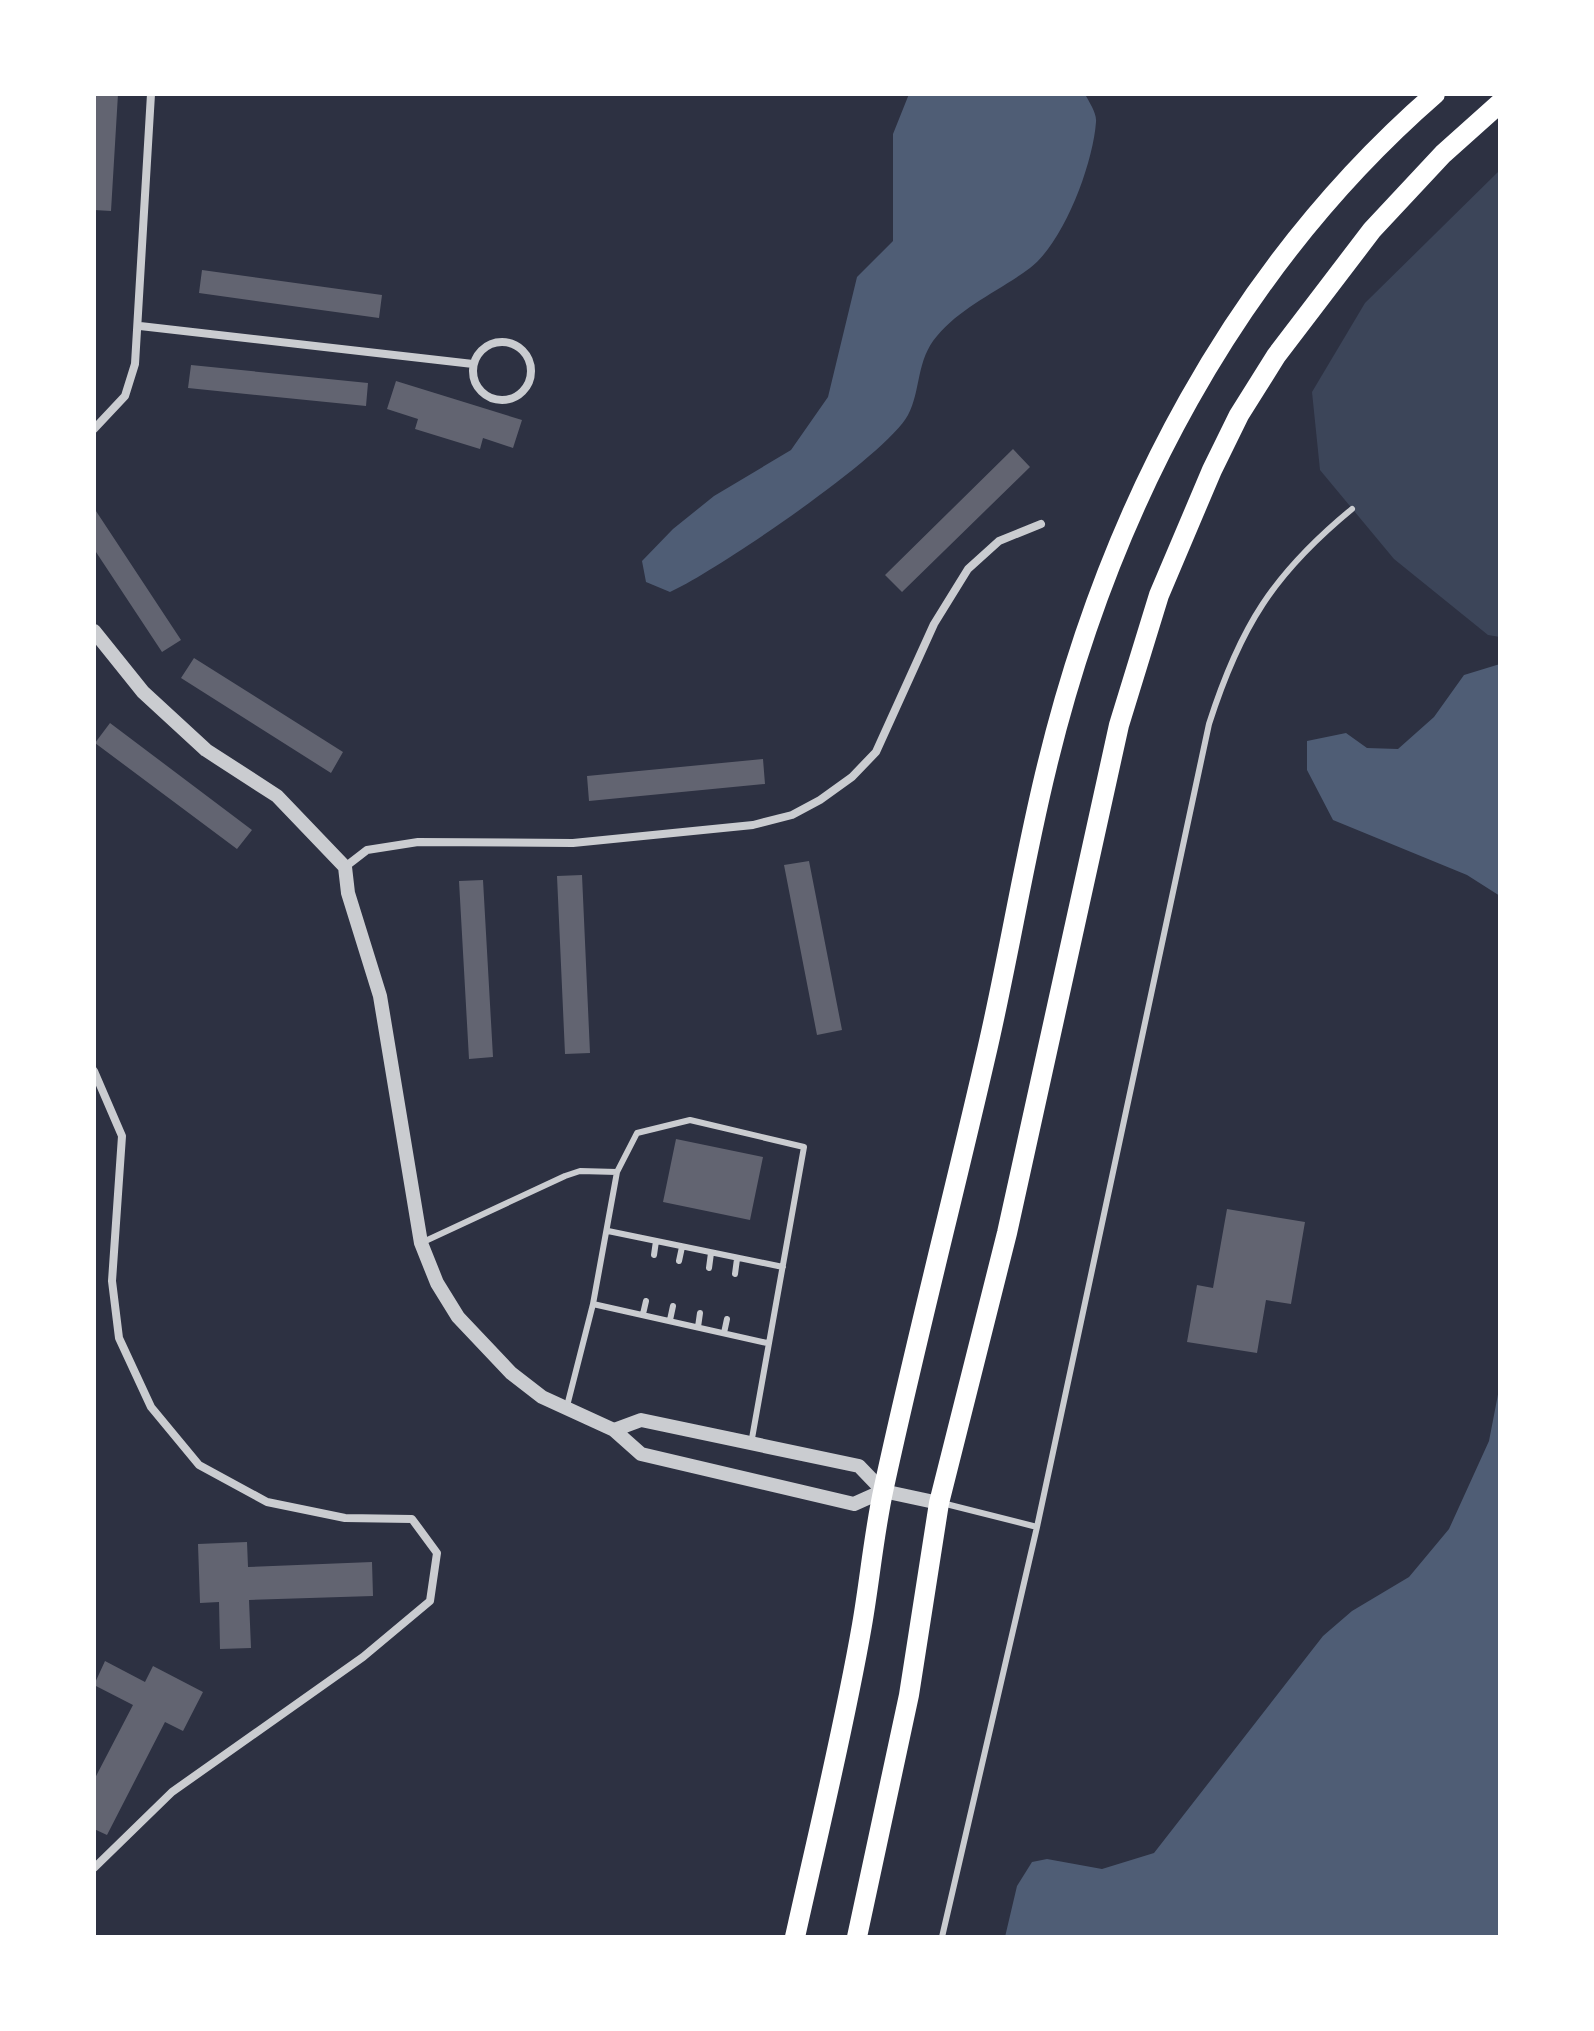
<svg xmlns="http://www.w3.org/2000/svg" width="1594" height="2031" font-family="Cabin,sans-serif">
  <style>
    .green { fill: #3c4559 }
    .water { fill: #4f5d75 }
    .building { fill: #626471 }
    .lines { fill: none; stroke-linecap: round; stroke-linejoin: round }
    .service { stroke: #caccd0; stroke-width: 6 }
    .minor { stroke: #caccd0; stroke-width: 8 }
    .tertiary { stroke: #caccd0; stroke-width: 14 }
    .trunk { stroke: #fff; stroke-width: 20 }
  </style>
  <rect width="100%" height="100%" fill="#2d3142"/>
  <path class="green" d="M1500 170V637L1488 635 1394 559 1320 470 1312 392 1365 303Z"/>
  <path class="water" d="M909 94H1085C1089 102 1097 113 1096 122 1093 164 1064 242 1030 268 999 291 962 306 937 336 916 360 921 391 908 415 886 456 716 571 670 592L646 582 642 561 673 529 714 496 791 450 828 397 857 277 893 241V134Z
    M1500 664V896L1467 875 1333 820 1307 770V741L1346 733 1367 748 1398 749 1434 717 1464 675Z
    M1500 1384V1937H1005L1017 1886 1032 1862 1047 1859 1102 1869 1154 1853 1323 1636 1352 1611 1409 1577 1449 1529 1489 1441Z"/>
  <path class="building" d="M94 94H118L111 211 94 210Z
    M202 270 382 295 379 318 199 293Z
    M191 365 368 383 366 406 188 388Z
    M396 381 522 420 513 448 483 438 480 449 415 429 418 419 387 409Z
    M1013 449 1030 467 902 592 885 575Z
    M94 508 181 640 162 652 94 549Z
    M194 658 343 752 331 773 181 678Z
    M110 723 252 830 237 849 95 743Z
    M763 759 765 784 589 801 587 776Z
    M809 861 842 1030 817 1035 784 865Z
    M582 875 590 1053 565 1054 557 876Z
    M483 880 493 1057 469 1059 459 881Z
    M676 1139 763 1157 750 1220 663 1202Z
    M1227 1209 1305 1222 1291 1304 1266 1300 1257 1353 1187 1342 1197 1285 1213 1288Z
    M247 1542 248 1567 372 1562 373 1596 249 1600 251 1648 220 1649 219 1602 200 1603 198 1544Z
    M105 1661 145 1682 153 1666 203 1692 183 1731 165 1722 107 1835 94 1829V1780L133 1705 94 1685Z"/>
  <g class="lines">
    <path class="service" d="M608 1231 783 1267
      M421 1243 565 1176 580 1171 617 1172
      M654 1255 656 1241
      M679 1261 682 1247
      M709 1268 711 1253
      M735 1274 737 1259
      M593 1304 767 1343
      M643 1314 646 1301
      M670 1320 673 1306
      M698 1327 700 1313
      M724 1333 727 1319
      M567 1406 593 1304 617 1172 637 1133 690 1120 804 1147 751 1444
      M942 1503 1037 1527 1209 724C1240 627 1273 574 1352 509
      M942 1937 1037 1527"/>
    <path class="minor" d="M140 326 473 364
      M473 371a29 29 0 1 1 58 0a29 29 0 1 1-58 0Z
      M94 429 125 396 135 364 151 94
      M345 867 367 850 418 842 573 843 753 825 792 815 820 800 852 777 876 752 934 624 968 569 999 541 1041 524
      M94 1071 122 1136 112 1281 119 1338 151 1407 199 1465 267 1502 345 1518 412 1519 437 1553 430 1601 363 1657 172 1792 94 1868"/>
    <path class="tertiary" d="M94 631 143 692 206 750 277 796 345 867 348 893 380 996 421 1243 437 1283 458 1317 511 1373 542 1397 614 1430 641 1454 854 1504 883 1491
      M614 1430 641 1420 859 1466 883 1491 939 1503"/>
    <path class="trunk" d="M795 1937C818 1833 844 1729 862 1625 870 1579 874 1532 884 1487 915 1344 952 1202 985 1059 1008 962 1023 863 1047 766 1109 510 1234 269 1435 94
      M857 1937 909 1695 939 1503 1007 1233 1119 725 1159 595 1212 470 1239 415 1276 356 1372 230 1443 154 1500 103"/>
  </g>
  <rect width="1594" height="2031" fill="none" stroke="#ffffff" stroke-width="192"/>
</svg>
